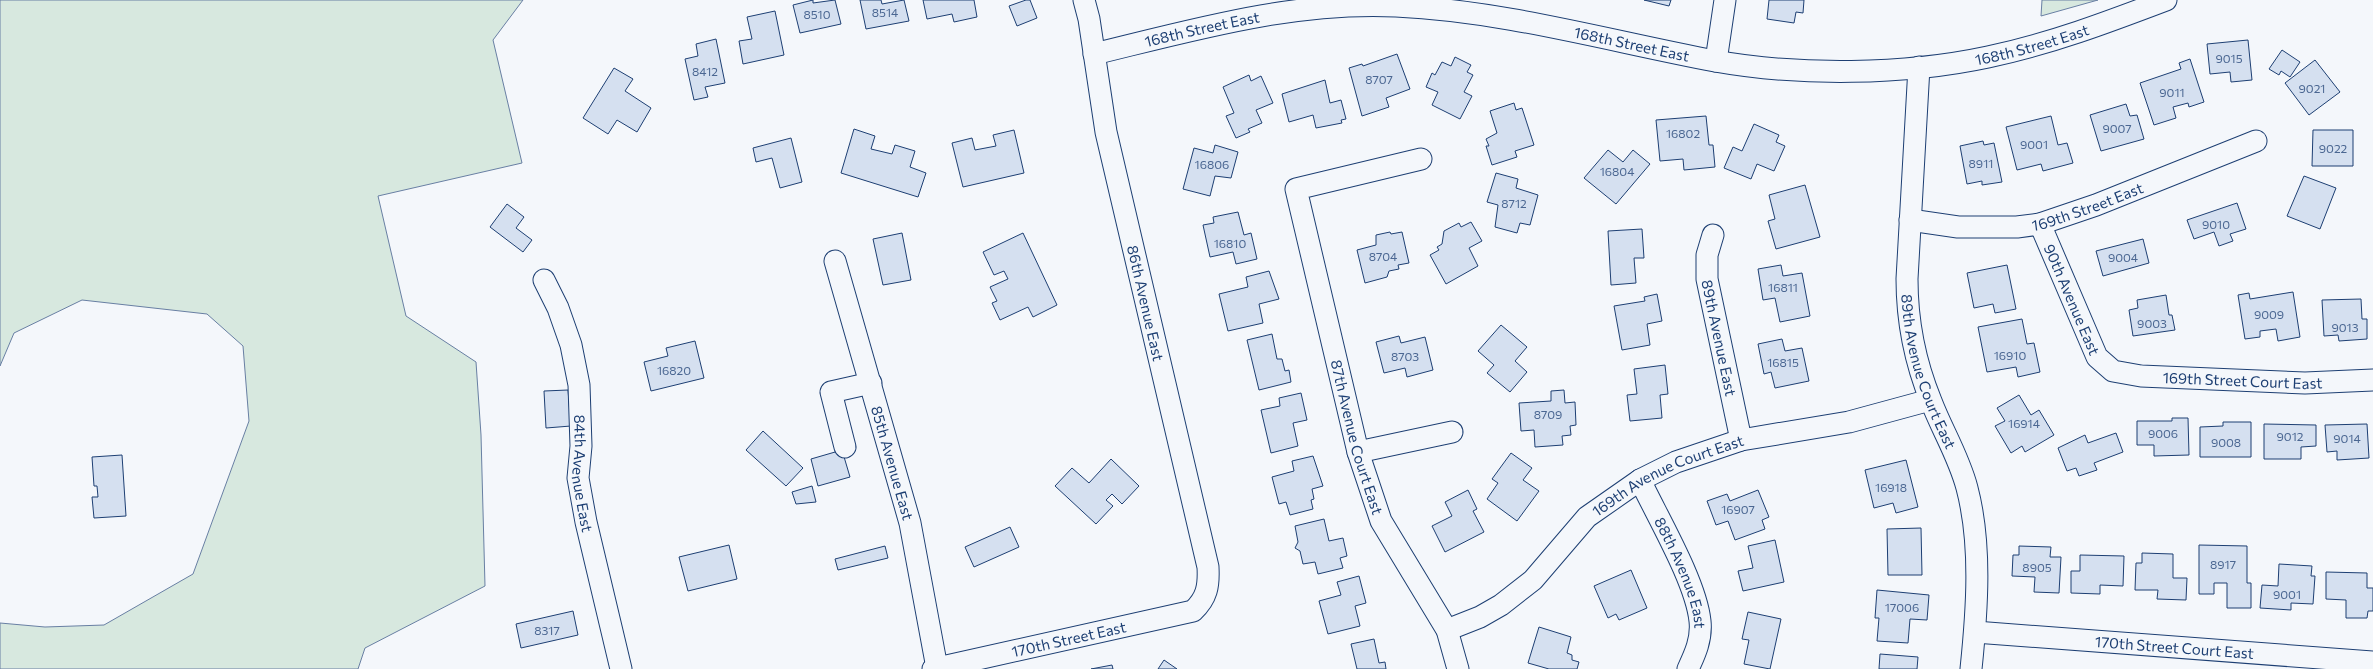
<svg xmlns="http://www.w3.org/2000/svg" width="2373" height="669" font-family="Commissioner,sans-serif">
  <style>
    .green { fill: #d7e8df; stroke: #687fa3 }
    .building { fill: #d5e0f0; stroke: #1d3f73 }
    .lines { fill: none; stroke-linecap: round; stroke-linejoin: round }
    .minor-casing { stroke: #1d3f73; stroke-width: 23 }
    .minor { stroke: #f4f7fb; stroke-width: 21 }
    .labels { text-anchor: middle; dominant-baseline: central; stroke-width: 4; stroke-linejoin: round; paint-order: stroke }
    .number-label { font-size: 12px; fill: #4b6792 }
    .street-label { font-size: 15px; fill: #1d3f73; stroke: #f4f7fb }
  </style>
  <rect width="100%" height="100%" fill="#f4f7fb"/>
  <path class="green" d="M0 0H523L493 40 522 163 378 196 406 316 476 362 481 435 485 586 365 648 358 669H0V623L45 627 104 625 193 574 249 421 243 346 207 314 82 300 14 333 0 366Z
    M2042 0H2098L2041 16Z"/>
  <path class="building" d="M813 0V3L835 0 841 24 800 33 793 5Z
    M860 0H881L882 4 904 0 909 21 866 29Z
    M923 0H974L977 17 954 22 952 14 927 19Z
    M1026 0H1030L1037 18 1017 26 1009 6Z
    M1644 0H1671L1669 6Z
    M1769 0H1804L1803 13 1796 12 1794 23 1767 19Z
    M775 11 784 55 743 64 739 41 752 39 747 17Z
    M716 39 725 83 705 87 708 97 694 100 685 59 698 56 696 44Z
    M2248 40 2252 80 2231 82 2230 72 2210 74 2207 44Z
    M2282 50 2300 62 2290 77 2281 71 2279 75 2269 69Z
    M1397 54 1410 89 1386 98 1389 107 1362 116 1349 68 1362 64 1363 66Z
    M1455 57 1471 65 1467 72 1473 75 1464 92 1472 96 1460 119 1432 105 1438 92 1426 87 1432 73 1435 75 1442 62 1451 66Z
    M2190 59 2204 102 2189 107 2188 103 2173 107 2176 118 2154 125 2140 83 2181 69 2179 63Z
    M2315 60 2340 92 2309 115 2285 83Z
    M614 68 633 79 625 91 651 108 637 132 617 120 608 134 583 118Z
    M1249 75 1251 81 1261 76 1273 103 1256 110 1262 123 1248 129 1250 132 1236 138 1226 116 1234 113 1223 87Z
    M1325 80 1330 103 1341 100 1346 119 1341 120 1342 123 1316 128 1313 115 1289 122 1282 94Z
    M1514 103 1516 110 1522 108 1534 145 1515 151 1517 157 1492 165 1486 146H1489L1486 139 1497 133 1490 111Z
    M2126 104 2130 116 2137 115 2144 139 2101 151 2090 115Z
    M1706 116 1709 145H1713L1715 167 1684 170 1683 159 1660 161 1656 120Z
    M2051 116 2058 145 2067 143 2073 163 2043 171 2041 164 2017 170 2006 127Z
    M1754 124 1779 135 1776 142 1785 146 1774 171 1757 164 1751 179 1724 168 1733 147 1742 151Z
    M854 129 875 136 871 149 892 154 895 145 915 151 910 167 926 173 918 197 841 173Z
    M1014 130 1024 173 963 187 952 143 972 138 975 150 996 146 993 135Z
    M2313 130H2353V166H2312Z
    M791 138 802 182 780 188 772 158 756 162 753 148Z
    M1983 141 1984 145 1994 143 2002 182 1982 185V181L1967 184 1960 146Z
    M1215 145 1238 152 1231 178 1215 176 1210 196 1183 189 1194 148 1213 153Z
    M1608 150 1623 162 1633 150 1650 164 1616 204 1584 178Z
    M1496 173 1518 179 1516 188 1538 195 1530 225 1520 223 1517 233 1495 227 1498 205 1487 202Z
    M2304 176 2336 188 2320 229 2287 216Z
    M1805 185 1820 237 1776 249 1768 221 1775 219 1769 195Z
    M2237 203 2246 229 2230 234 2233 241 2219 246 2214 232 2194 239 2187 220Z
    M507 204 524 217 516 228 532 240 523 252 490 227Z
    M1238 212 1244 235 1251 233 1257 259 1236 264 1233 252 1210 257 1203 225 1214 223 1213 217Z
    M1471 222 1482 241 1469 248 1478 266 1446 284 1430 255 1439 250 1437 247 1442 244 1444 231 1459 223 1461 227Z
    M1642 229 1644 258H1634L1636 283 1611 285 1608 231Z
    M1390 232 1391 234 1402 232 1409 263 1398 265 1399 269 1389 271 1387 277 1365 283 1357 250 1376 245V235Z
    M902 233 911 280 883 285 873 239Z
    M1023 233 1057 305 1033 317 1028 307 1000 320 992 303 997 301 990 287 1008 279 1004 271 994 275 983 252Z
    M2143 239 2149 263 2103 276 2096 251Z
    M1781 265 1783 276 1802 273 1810 316 1780 322 1775 298 1763 300 1758 269Z
    M2007 265 2016 309 1995 313 1993 304 1974 308 1967 273Z
    M1269 271 1279 299 1259 304 1263 323 1228 331 1219 294 1248 287 1246 277Z
    M2293 292 2300 337 2278 341 2276 329 2260 331V337L2245 339 2238 295 2249 293 2250 299Z
    M1657 294 1662 321 1647 324 1650 345 1622 350 1614 306 1645 301 1644 297Z
    M2166 295 2169 315H2172L2175 330 2133 336 2129 310 2138 308 2137 300Z
    M2361 299 2362 319H2367V339L2339 341 2338 335 2324 336 2322 300Z
    M2022 319 2027 344 2034 343 2040 372 2018 377 2016 367 1987 372 1978 327Z
    M1501 325 1527 347 1515 361 1527 372 1510 392 1487 373 1494 365 1478 351Z
    M1272 334 1277 359H1282L1285 371 1289 370 1291 382 1259 390 1247 340Z
    M1399 336 1401 343 1425 337 1433 370 1407 377 1405 368 1384 373 1376 342Z
    M1782 339 1785 351 1802 348 1809 381 1775 388 1771 372 1764 374 1758 344Z
    M695 341 704 378 651 391 644 362 668 356 666 348Z
    M1665 365 1668 394 1660 395 1662 418 1630 421 1627 395 1637 394 1634 369Z
    M568 390 571 426 546 428 544 391Z
    M1564 390 1565 403 1575 402 1576 425 1570 426 1571 435 1562 436 1563 445 1535 447 1534 430 1521 431 1519 403 1551 401V391Z
    M1301 393 1307 420 1293 423 1298 446 1271 453 1261 410 1280 406 1279 398Z
    M2019 395 2031 415 2039 410 2054 435 2025 452 2022 446 2011 453 1995 426 2005 421 1997 408Z
    M2172 418H2188L2189 455 2154 456V445H2137V421H2172Z
    M2223 422H2251V457H2200V427L2223 426Z
    M2264 424 2316 425V446L2301 447V459H2264Z
    M2367 424 2369 458 2337 460V451L2327 452 2325 425Z
    M763 431 803 468 786 486 746 450Z
    M2116 433 2123 452 2094 463 2097 470 2079 476 2076 468 2067 471 2058 448 2085 435 2088 443Z
    M842 450 850 477 818 486 811 459Z
    M1511 453 1532 468 1523 480 1539 491 1517 521 1487 499 1498 483 1492 479Z
    M122 455 126 516 94 518 92 497H98L97 486H94L92 457Z
    M1313 456 1323 486 1312 489 1314 499 1311 500 1313 509 1290 515 1286 502 1279 504 1272 477 1294 471 1292 461Z
    M1111 459 1139 486 1122 504 1112 494 1106 500 1113 506 1096 524 1055 486 1072 468 1089 483Z
    M1906 460 1918 507 1896 513 1893 503 1874 508 1865 470Z
    M812 486 816 502 796 504 792 492Z
    M1468 490 1477 509 1473 511 1484 532 1445 552 1432 526 1452 516 1445 502Z
    M1758 490 1769 517 1762 520 1765 529 1735 540 1728 521 1716 525 1707 501 1727 494 1730 501Z
    M1324 519 1329 541 1343 538 1347 556 1340 558 1343 568 1318 574 1315 562 1303 564 1300 551 1295 548 1298 542 1295 526Z
    M1010 527 1019 547 974 567 965 547Z
    M1921 528 1922 575H1888L1887 529Z
    M1775 540 1784 582 1743 591 1738 571 1753 568 1748 546Z
    M729 545 737 579 688 591 679 557Z
    M2199 545 2247 546V583H2251V608H2227V583H2214V594H2199Z
    M885 546 888 558 838 570 835 559Z
    M2019 546 2051 547 2050 557H2061L2059 593 2034 592 2035 577 2012 576 2013 555H2019Z
    M2142 553 2173 554V578H2187L2186 600 2157 599 2158 590H2135L2136 563H2142Z
    M2080 555 2124 556 2123 586 2100 585V594L2071 593V571H2080Z
    M2279 564 2312 566 2311 576H2315L2313 604 2291 603V610L2260 608 2262 585 2278 586Z
    M1631 570 1647 608 1619 620 1616 614 1608 618 1594 586Z
    M2326 572 2367 573V588H2373V611H2368L2367 618H2346V600L2326 599Z
    M1359 576 1366 603 1355 606 1360 626 1328 634 1319 601 1341 595 1337 582Z
    M1877 590 1929 595 1927 620 1910 619 1908 643 1877 641 1879 618H1875Z
    M573 611 578 635 521 648 516 624Z
    M1748 612 1781 619 1770 669 1744 664 1749 640 1742 639Z
    M1539 627 1571 637 1567 653 1572 655V660L1579 662 1577 669H1549L1528 663Z
    M1374 639 1379 663 1385 662 1386 669H1357L1351 644Z
    M1880 654 1918 657 1917 669H1879Z
    M1164 660 1177 669H1158Z
    M1112 665 1113 669H1091Z"/>
  <g class="lines">
    <g class="minor-casing">
      <g id="minor">
        <path id="s1" d="M1094 54C1193 30 1293 1 1396 6 1505 11 1609 41 1715 61 1799 76 1904 75 1988 57 2050 44 2108 22 2166 0"/>
        <path d="M1716 61 1725 0"/>
        <path id="s2" d="M1919 67 1907 279C1907 320 1915 362 1931 401 1942 430 1959 457 1967 488 1982 545 1977 611 1971 669"/>
        <path id="s3" d="M1421 159 1296 189 1358 452 1381 521 1447 630 1458 669"/>
        <path id="s4" d="M1910 220 1958 227H2017L2040 224 2096 205 2256 141"/>
        <path id="s5" d="M2040 224 2097 357 2113 371 2141 376 2305 383 2373 380"/>
        <path id="s6" d="M1713 235 1707 255V279L1741 440"/>
        <path id="s7" d="M835 261 910 523 937 668"/>
        <path id="s8" d="M544 280 558 308 571 345 579 385 581 446 578 478 586 522 621 669"/>
        <path d="M845 447 831 392 871 383"/>
        <path d="M1358 452 1452 432"/>
        <path id="s9" d="M1640 480C1658 518 1696 582 1700 621 1702 639 1695 654 1688 669"/>
        <path id="s10" d="M1447 630 1480 617 1501 605 1533 580 1587 517 1640 480 1676 462 1741 440 1849 422 1930 400"/>
        <path id="s11" d="M1975 632 2373 662"/>
        <path id="s12" d="M933 669 1193 611C1207 598 1209 586 1208 567L1106 132 1089 19 1084 0"/>
      </g>
    </g>
    <use href="#minor" class="minor"/>
  </g>
  <g class="labels">
    <g class="number-label">
      <text x="885" y="12">8514</text>
      <text x="817" y="14">8510</text>
      <text x="2229" y="58">9015</text>
      <text x="705" y="71">8412</text>
      <text x="1379" y="79">8707</text>
      <text x="2312" y="88">9021</text>
      <text x="2172" y="92">9011</text>
      <text x="2117" y="128">9007</text>
      <text x="1683" y="133">16802</text>
      <text x="2034" y="144">9001</text>
      <text x="2333" y="148">9022</text>
      <text x="1981" y="163">8911</text>
      <text x="1212" y="164">16806</text>
      <text x="1617" y="171">16804</text>
      <text x="1514" y="203">8712</text>
      <text x="2216" y="224">9010</text>
      <text x="1230" y="243">16810</text>
      <text x="1383" y="256">8704</text>
      <text x="2123" y="257">9004</text>
      <text x="1783" y="287">16811</text>
      <text x="2269" y="314">9009</text>
      <text x="2152" y="323">9003</text>
      <text x="2345" y="327">9013</text>
      <text x="2010" y="355">16910</text>
      <text x="1405" y="356">8703</text>
      <text x="1783" y="362">16815</text>
      <text x="674" y="370">16820</text>
      <text x="1548" y="414">8709</text>
      <text x="2024" y="423">16914</text>
      <text x="2163" y="433">9006</text>
      <text x="2290" y="436">9012</text>
      <text x="2347" y="438">9014</text>
      <text x="2226" y="442">9008</text>
      <text x="1891" y="487">16918</text>
      <text x="1738" y="509">16907</text>
      <text x="2223" y="564">8917</text>
      <text x="2037" y="567">8905</text>
      <text x="2287" y="594">9001</text>
      <text x="1902" y="607">17006</text>
      <text x="547" y="630">8317</text>
    </g>
    <g class="street-label">
      <text stroke="none"><textPath href="#s1" startOffset="111">168th Street East</textPath></text>
      <text stroke="none"><textPath href="#s1" startOffset="546">168th Street East</textPath></text>
      <text stroke="none"><textPath href="#s1" startOffset="951">168th Street East</textPath></text>
      <text stroke="none"><textPath href="#s4" startOffset="181">169th Street East</textPath></text>
      <text stroke="none"><textPath href="#s5" startOffset="82">90th Avenue East</textPath></text>
      <text transform="translate(1146 303) rotate(77)">86th Avenue East</text>
      <text stroke="none"><textPath href="#s6" startOffset="105">89th Avenue East</textPath></text>
      <text stroke="none"><textPath href="#s2" startOffset="308">89th Avenue Court East</textPath></text>
      <text stroke="none"><textPath href="#s5" startOffset="296">169th Street Court East</textPath></text>
      <text stroke="none"><textPath href="#s3" startOffset="384">87th Avenue Court East</textPath></text>
      <text stroke="none"><textPath href="#s7" startOffset="210">85th Avenue East</textPath></text>
      <text stroke="none"><textPath href="#s8" startOffset="200">84th Avenue East</textPath></text>
      <text stroke="none"><textPath href="#s10" startOffset="275">169th Avenue Court East</textPath></text>
      <text stroke="none"><textPath href="#s9" startOffset="102">88th Avenue East</textPath></text>
      <text stroke="none"><textPath href="#s12" startOffset="139">170th Street East</textPath></text>
      <text stroke="none"><textPath href="#s11" startOffset="200">170th Street Court East</textPath></text>
    </g>
  </g>
</svg>
